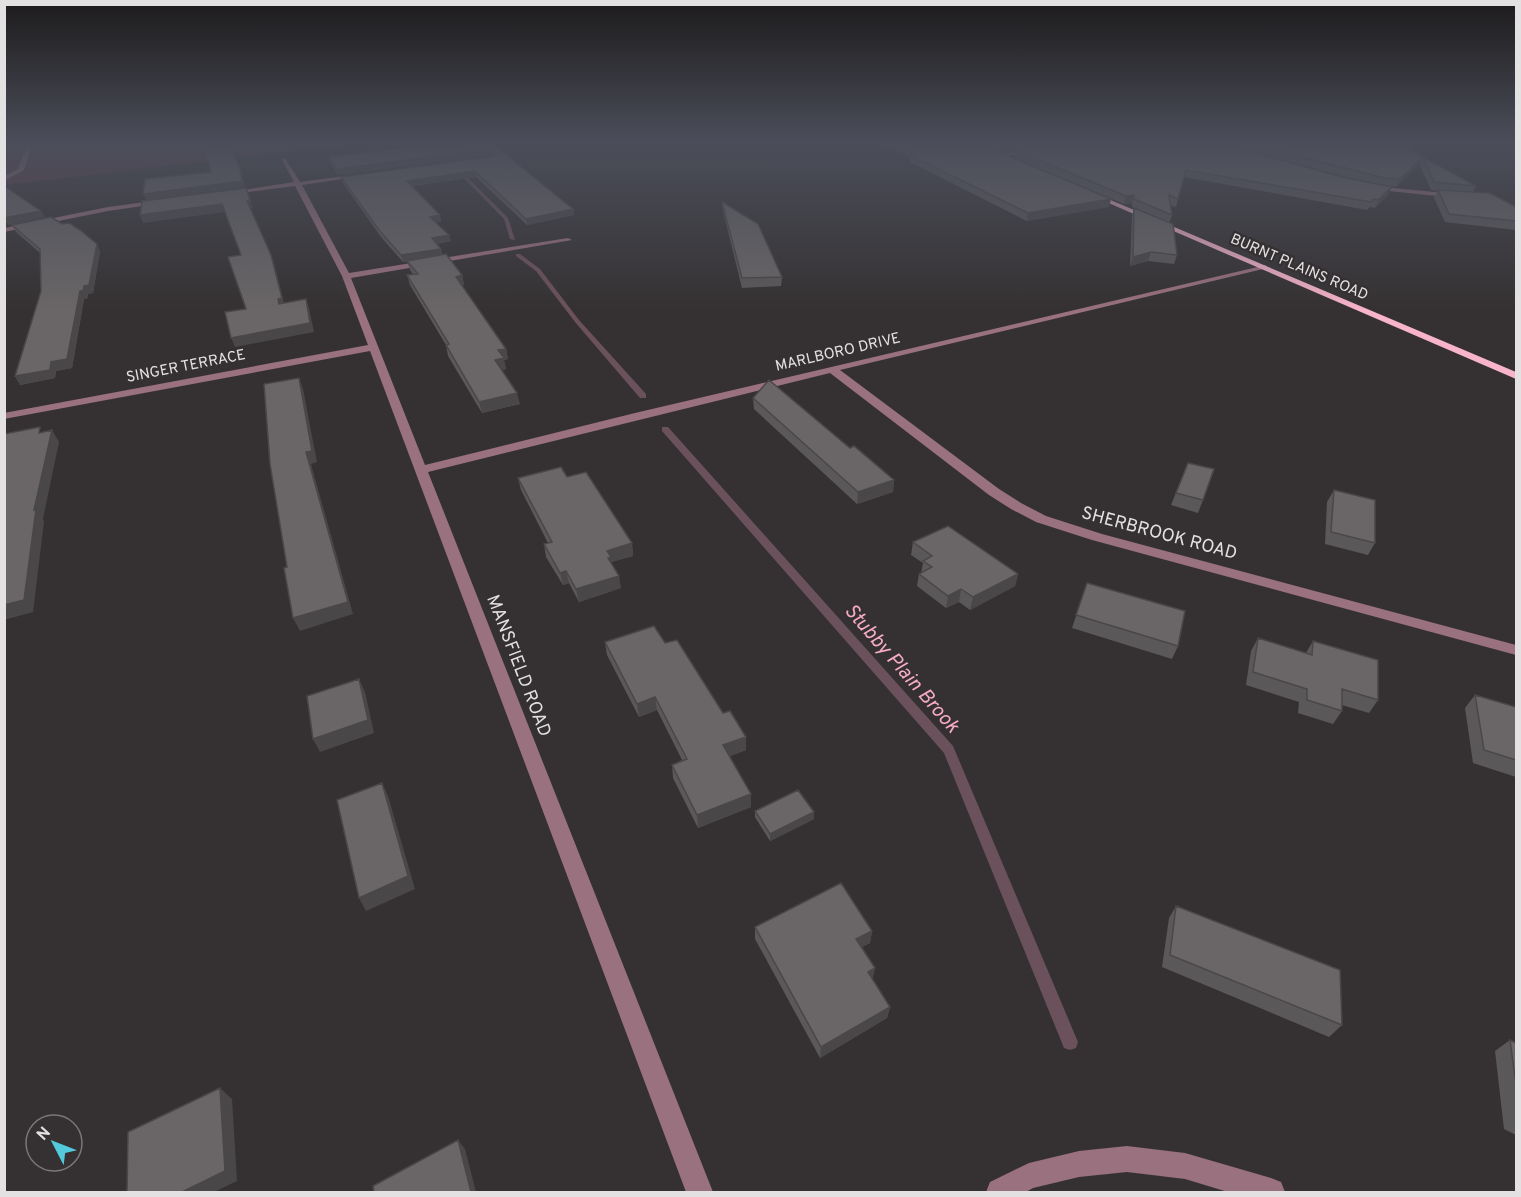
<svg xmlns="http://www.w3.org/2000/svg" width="1521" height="1197" font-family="Overpass,sans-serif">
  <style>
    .green { fill: #5a3743 }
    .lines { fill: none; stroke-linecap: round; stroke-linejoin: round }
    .stream { fill: #6b515b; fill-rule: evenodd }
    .minor { fill: #9a717e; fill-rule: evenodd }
    .major { fill: #f8b4ca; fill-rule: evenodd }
    .wall { fill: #5b5859; fill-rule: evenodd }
    .shaded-wall { fill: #4a4748 }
    .building { fill: #6a6667; stroke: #4a4748; stroke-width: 1.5 }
    .labels { text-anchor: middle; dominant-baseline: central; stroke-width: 4.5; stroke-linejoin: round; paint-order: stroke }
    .far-street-label { font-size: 15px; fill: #e3e1e2; stroke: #353132 }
    .street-label { font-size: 18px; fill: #e3e1e2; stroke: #353132 }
    .water-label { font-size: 20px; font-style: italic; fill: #f6acc4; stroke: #353132 }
  </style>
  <rect width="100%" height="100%" fill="#353132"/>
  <path class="green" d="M5 144H348L5 185Z"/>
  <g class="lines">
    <path class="stream" d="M454 168H458L508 218 515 240 510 239 504 219Z
      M516 254H520L540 269 579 320 646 394V398H640L575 322 536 271 516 256Z
      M662 427H668L953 746 1078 1042 1076 1048 1070 1050 1064 1048 944 753 662 431Z"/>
    <path class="minor" d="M27 144H33L24 170 4 181V176L18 169Z
      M1035 149 1037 152 999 157 996 155Z
      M285 158 300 182 360 174 363 176 302 185 349 273 568 238 572 240 351 278 425 465 635 413 1266 265V269H1263L840 370 999 489 1021 503 1046 516 1102 534 1516 645V655L1092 540 1036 522 1011 509 989 495 830 373 428 472 713 1192H686L370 351 4 419V413L368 345 342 276 295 186 226 195 223 193 294 182 282 160Z
      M1372 186 1456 194 1459 196 1456 198 1370 189Z
      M161 200 163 203 108 211 4 232V228L108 207Z
      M1127 1146 1185 1153 1271 1178 1281 1182 1285 1192H1228L1185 1179 1127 1172 1079 1177 1033 1188 1026 1192H986L990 1182 1029 1163 1079 1151Z"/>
    <path class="major" d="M1090 193H1094L1516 372V379L1090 195Z"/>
  </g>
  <path class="wall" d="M493 144 573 209 574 215 527 225 476 177 412 186 440 215 441 222H436L451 241 437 244 441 249 442 255 462 275 464 285H462L506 349 508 359 504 360 506 369 502 370 520 404 482 413 448 356 446 345 410 285 407 275 413 274 410 270 407 261 403 262 381 237 343 183 341 177 494 156 492 155 338 175 330 163 329 157Z
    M883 144H980L1109 207 1027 221 910 162V157Z
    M981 144H1406L1400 145 1476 186 1473 192 1516 207V230L1445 222 1434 198 1438 191 1431 190 1419 164 1396 187 1389 186 1388 195 1375 208 1370 207 1367 210 1184 177 1176 207 1170 205 1172 215 1169 223 1177 255 1174 264 1148 261 1130 266 1132 216 1134 208 1132 207V203L1124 204 1013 157 1015 151 1001 152ZM1250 151 1365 182 1342 177Z
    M722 202 782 277 781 286 742 288 723 211Z
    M12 225 100 251 93 293 88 294 87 299H84L72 368 56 371 55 378 20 385 15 376 41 291 40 253 16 232Z
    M753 398 850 448 894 480 893 492 857 504 754 409Z
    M1188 463 1203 500 1198 513 1171 505Z
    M567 477 632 543 633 556 611 562 621 588 579 602 569 583 563 585 546 557 544 544 548 543 521 490 518 478Z
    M1334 490 1375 543 1368 555 1325 544 1327 502Z
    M913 542 1018 574 1015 586 970 610 959 602 946 608 917 586 919 574 921 573 923 563 911 555Z
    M1087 583 1178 646 1172 659 1072 628Z
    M1258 638 1306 653 1313 641 1378 700 1369 713 1342 705V711L1333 724 1298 713 1299 702 1246 685 1251 651Z
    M605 642 665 643 723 713 746 737V750L730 756 751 807 698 828 673 778 672 765 682 760 657 710 639 717 607 655Z
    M1475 695 1516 707V777L1473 763 1465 708Z
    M755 811 814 812V819L770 841 755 817Z
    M1176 906 1342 1025 1329 1037 1162 967 1169 918Z
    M755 927 872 931 870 943 862 947 875 968 872 980 890 1007 887 1018 820 1058 755 939Z
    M1510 1040 1516 1043V1135L1504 1129 1495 1051Z"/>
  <path class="shaded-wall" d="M1017 144H1079L1001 152 1002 145Z
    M491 149 492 155 338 175 336 169Z
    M1423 157 1419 164 1396 187 1400 179Z
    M475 171 476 177 408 186 407 181Z
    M243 181 245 187 146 200 143 194Z
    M1392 187 1388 195 1375 208 1378 200Z
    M1134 195 1132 203 1124 204 1126 196Z
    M1111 199 1109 207 1027 221 1028 213Z
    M250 200 253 208H249L247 201Z
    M222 204 225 212 143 223 140 215Z
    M573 209 574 215 527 225 526 219Z
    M41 211 45 217 8 225 4 219Z
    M440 215 441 222 432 223 430 217Z
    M449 235 451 241 434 244 432 238Z
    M97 244 100 251 93 293 88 294 87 299H84L72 368 56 371 55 378 20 385 15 376 51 362 80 291Z
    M441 249 442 256 403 262 401 255Z
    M1151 252 1148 261 1130 266 1133 257Z
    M271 255 274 263 285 307H281L278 299Z
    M462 275 464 285 458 286 456 277Z
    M306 299 309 308 314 332 235 347 231 338Z
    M506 349 508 359 504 360 506 369 498 371 495 360 498 350Z
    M299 378 303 389 317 462 311 464 353 614 300 631 293 618 306 452Z
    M517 393 520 404 482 413 479 402Z
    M52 430 59 442 43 519 44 522 33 612 4 620V605L34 510Z
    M894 480 893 492 857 504 858 492Z
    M632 543 633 556 611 562 612 569 609 570 607 551Z
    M566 571 569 583 563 585 560 573Z
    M1018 574 1015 586 970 610 973 597Z
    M619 576 621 588 579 602 576 589Z
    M961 589 959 602 946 608 948 596Z
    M359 679 365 692 374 733 320 752 313 739Z
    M655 697 657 710 639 717 637 704Z
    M746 737V750L724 758 723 745Z
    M382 783 388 796 415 889 366 911 359 898Z
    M751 794V807L698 828 697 815Z
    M814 812V819L770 841V834Z
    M872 931 870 943 855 951 856 939Z
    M875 968 872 980 868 972Z
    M890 1007 887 1018 820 1058 821 1047Z
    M220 1088 232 1099 237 1181 214 1192H182Z
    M458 1140 465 1149 476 1192H471Z"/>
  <path class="building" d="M204 144H229L242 174H240L243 181 143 194 145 179 211 172Z
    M434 144H493L573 209 526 219 475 171 407 181 440 215 430 217 449 235 432 238 441 249 401 255 379 230 341 177 494 156 495 152 491 149 336 169 329 157Z
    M897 144H980L1111 199 1028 213 910 155 918 154Z
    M998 144H1017L1002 145Z
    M1066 144H1224L1342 177 1392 187 1378 200 1373 199 1371 202 1186 170 1178 199 1169 195 1172 215 1134 199V195L1126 196 1015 150Z
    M1251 144H1399L1476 186 1434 182 1423 157 1400 179 1385 178Z
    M4 186 41 211 4 218Z
    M246 188 250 200 247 201 271 255 282 298 278 299 279 304 306 299 310 323 231 338 225 312 246 309 228 257 241 255 222 204 140 215 142 201Z
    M1438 190 1490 193 1516 207V221L1449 214Z
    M722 202 758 224 782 277 742 278Z
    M1134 208 1173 224 1177 255 1151 252 1133 257Z
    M51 217 62 224 69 223 80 230 97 244 89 285 84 286 83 291H80L67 359 51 362 50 370 15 376 41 291 40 249 12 225Z
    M446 254 462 275 456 277 506 349 498 350 504 358 495 360 517 393 479 402 446 345 449 344 407 275 418 274 407 261Z
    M299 378 312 451 306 452 348 602 293 618 284 568 287 567 270 464 264 384Z
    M769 380 850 448 854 446 894 480 858 492 753 398Z
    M40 427 39 433 52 430 34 510 36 509 24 600 4 605V434Z
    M1188 463 1214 469 1203 500 1176 493Z
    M561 467 567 477 586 472 632 543 607 551 611 557 608 558 619 576 576 589 566 571 560 573 544 544 552 542 518 478Z
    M1334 490 1375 500V543L1331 532Z
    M948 526 1018 574 973 597 961 589 948 596 919 574 932 567 923 561 932 556 913 542Z
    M1087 583 1185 611 1178 646 1076 615Z
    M654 626 665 643 677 640 723 713 730 711 746 737 723 745 751 794 697 815 672 765 687 759 655 697 637 704 605 642Z
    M1258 638 1312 655 1313 641 1378 660V700L1342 689V711L1307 700V689L1253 672Z
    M359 679 368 720 313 739 307 696Z
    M1475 695 1516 707V760L1484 750Z
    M382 783 408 876 359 898 337 800Z
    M798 790 814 812 770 834 755 811Z
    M841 883 872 931 856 939 875 968 868 972 890 1007 821 1047 755 927Z
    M1176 906 1340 970 1342 1025 1170 955Z
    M1510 1040 1516 1043V1085Z
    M220 1088 225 1171 182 1192H127L128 1132Z
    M458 1140 471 1192H374L373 1186Z"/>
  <linearGradient id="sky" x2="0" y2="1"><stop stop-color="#1d1b1c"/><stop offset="0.46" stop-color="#4b4e5a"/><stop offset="1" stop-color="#4b4e5a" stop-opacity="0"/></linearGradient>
  <rect width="1521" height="311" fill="url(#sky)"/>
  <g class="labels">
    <g class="far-street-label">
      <text transform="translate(1299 268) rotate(23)">BURNT PLAINS ROAD</text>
      <text transform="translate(838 353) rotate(-13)">MARLBORO DRIVE</text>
      <text transform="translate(186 367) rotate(-11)">SINGER TERRACE</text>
    </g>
    <g class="street-label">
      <text transform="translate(1159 534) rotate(15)">SHERBROOK ROAD</text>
      <text transform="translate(518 666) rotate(69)">MANSFIELD ROAD</text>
    </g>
    <g class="water-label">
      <text transform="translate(901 669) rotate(49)">Stubby Plain Brook</text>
    </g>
  </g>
  <rect width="1521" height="1197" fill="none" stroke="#e3e1e2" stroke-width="12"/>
  <g transform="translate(54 1143) rotate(312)"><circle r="28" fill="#353132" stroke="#7b7778" stroke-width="1.5"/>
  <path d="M0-4.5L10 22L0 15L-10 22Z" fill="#53cadc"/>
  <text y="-9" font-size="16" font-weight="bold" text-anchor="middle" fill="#e3e1e2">N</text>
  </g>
</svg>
